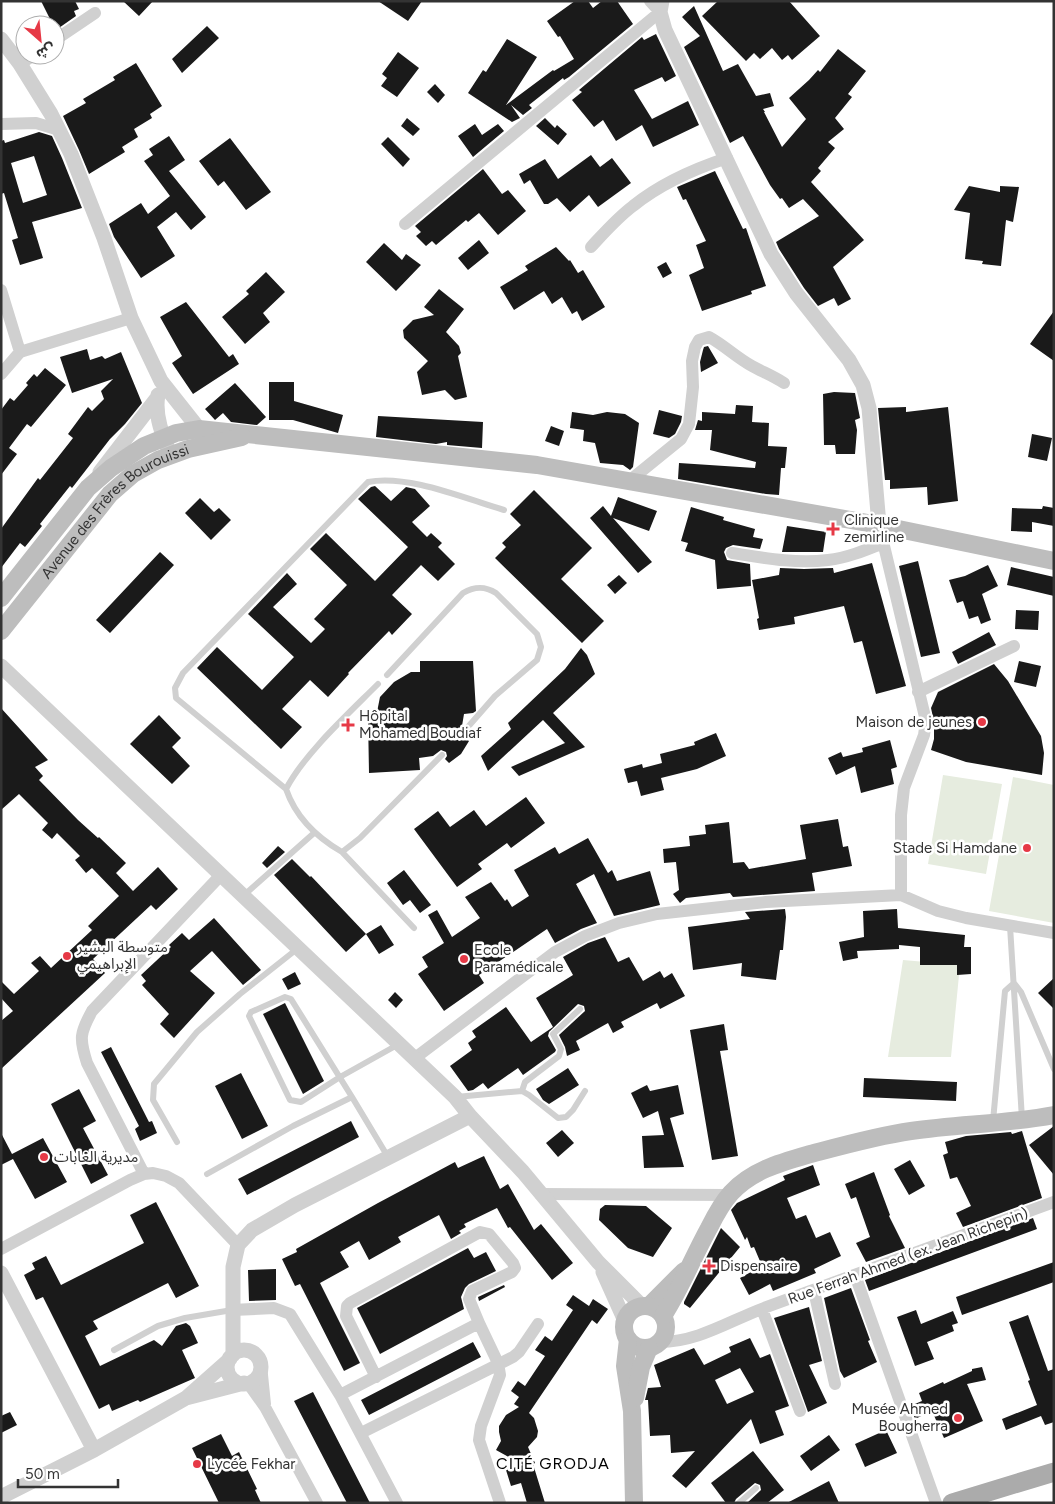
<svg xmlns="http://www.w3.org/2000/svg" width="1055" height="1504" font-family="Figtree,'Noto Sans Arabic',sans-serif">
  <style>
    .green { fill: #e6ecdf }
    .building { fill: #1a1a1a; fill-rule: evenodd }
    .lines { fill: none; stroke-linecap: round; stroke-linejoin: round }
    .service { stroke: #d0d0d0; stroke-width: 6 }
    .minor { stroke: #d0d0d0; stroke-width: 12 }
    .tertiary { stroke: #d0d0d0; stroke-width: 15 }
    .secondary { stroke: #bdbdbd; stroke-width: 18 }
    .primary { stroke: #ababab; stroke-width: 19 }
    .poi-dot { fill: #e63946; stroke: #fff; stroke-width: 2 }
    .labels { text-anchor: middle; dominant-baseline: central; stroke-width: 5; stroke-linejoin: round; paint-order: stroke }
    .street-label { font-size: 15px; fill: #333; stroke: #fff }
    .poi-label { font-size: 15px; fill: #333; stroke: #fff; text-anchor: start }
    .neighbourhood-label { font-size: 16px; letter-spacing: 1px; fill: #000; stroke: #fff }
  </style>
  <rect width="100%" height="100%" fill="#fff"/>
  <path class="green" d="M943 775 1002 784 986 874 928 864Z
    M1013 777 1054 785V923L989 911Z
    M903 960 960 965 951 1057H888Z"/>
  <path class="building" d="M41 1H75L79 9 74 11 76 16 56 30 55 25H53Z
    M123 1H153L139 16Z
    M378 1H422L408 21Z
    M575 1H588L593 8 602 1H617L633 24 569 77 564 80 563 78 529 105 532 108 523 115 511 105 520 118 512 122 468 93 483 70 486 72 507 39 537 57 506 105 553 70 554 71 574 59 560 36 558 37 547 21Z
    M718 1H789L820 36 792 60 788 55 782 60 772 48 760 59 754 53 746 61 702 16Z
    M694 6 723 71 738 64 756 96 770 93 774 106 763 109 765 112H764L782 147 806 119 789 98 809 80 818 70 820 72 838 49 866 71 848 94 852 97 835 118 844 129 828 142 835 148 818 168 821 171 811 182 864 240 833 267 851 299 838 306 834 298 818 306 804 288 779 249 776 242 819 216 803 199 789 208 782 198 780 199 770 185 743 136 730 143 684 47 700 36 682 17Z
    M207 26 219 38 182 73 172 59Z
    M656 34 676 76 665 82 662 77 634 90 652 119 688 101 699 125 653 147 642 125 616 141 603 120 594 127 572 100 582 92 579 90 642 37 644 40Z
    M398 52 419 68 397 97 381 86 387 78 382 74Z
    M136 63 162 106 150 114 152 118 134 129 138 137 122 147 125 152 89 174 79 150 63 116 86 103 83 99 115 80 113 77Z
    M435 84 445 95 438 103 427 92Z
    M407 118 420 129 413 136 401 126Z
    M545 118 555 128 557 125 567 134 558 145 536 126Z
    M475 124 482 135 498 124 504 131 473 157 458 136Z
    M39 132 52 136 62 158 82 208 32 222 43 258 20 265 12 240 18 238 4 193 1 194V141L4 140 5 143ZM34 156 47 195 23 203 11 163Z
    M169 136 185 160 169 171 206 217 191 230 176 212 157 227 175 256 141 278 114 237 109 224 141 203 148 214 170 196 144 161 153 155 149 149Z
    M388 137 410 159 403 167 381 144Z
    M230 138 271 192 246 210 224 181 218 186 199 161Z
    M591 155 600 167 612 158 631 183 598 207 589 195 570 212 557 198 548 204H544L530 180 524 184 519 174 545 159 558 179Z
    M483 169 502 194 508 190 526 211 498 235 479 213 468 222 466 220 436 245 432 241 426 246 416 236 421 232 415 226Z
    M715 171 743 229 746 228 766 286 751 291 752 294 702 311 689 275 704 268 696 245 706 241 686 199 683 200 677 187Z
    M969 186 1000 192V186L1019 187 1013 222 1006 220 1001 266 982 264 983 261 965 259 970 213 954 210Z
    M479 240 489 253 468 270 458 258Z
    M384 243 402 260 406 254 421 265 396 291 366 262Z
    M556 247 569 261 570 260 578 273 583 270 605 307 582 321 577 311 572 314 562 297 552 304 544 291 514 310 500 287 528 270 525 266Z
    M666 262 672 273 663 278 657 267Z
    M266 272 285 292 263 313 270 322 245 344 222 317 249 294 246 291Z
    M439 289 464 309 446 332 459 346 461 353 458 356 467 397 455 400 445 390 422 395 417 372 428 361 404 338 403 330 413 320 434 315 424 307Z
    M186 302 229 357 233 354 239 364 193 394 172 363 182 356 160 317Z
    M1054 311V361L1030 344Z
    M708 346 718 363 701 372 700 362 703 350 704 347Z
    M87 349 90 360 102 356 105 359 121 352 142 403 125 424 110 439 72 488 70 486 40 524 42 526 25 547 20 543 1 568V529L38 478 40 480 73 438 68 434 88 407 92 411 104 399 101 391 113 379 72 393 60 357Z
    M45 368 66 385 31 427 27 424 9 448 17 454 1 475V410L10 398 14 401 28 385 26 383 34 374 37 377Z
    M269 382H294V401L343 415 338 433 293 420H269Z
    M235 383 266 417 257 425 231 422 223 413 215 420 205 409Z
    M834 392 855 393 860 418 855 420 857 430 855 454H836L835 445H824L823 394Z
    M736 405 753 406 752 422 769 423 768 446 787 447 785 468H781L779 495 766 494 678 479 679 463 755 468 756 462 710 450 712 430H695L698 420 702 421V412L735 414Z
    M906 407V412L948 407 958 501 928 505 927 487 890 489V480H885L878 408Z
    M659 410 682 416 681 422 675 434 669 438 653 434Z
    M572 412 593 415 607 412 625 414 639 423 633 467 630 470 623 465 600 463 595 443 583 441 584 430 570 428Z
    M378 416 483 422 482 448 447 445V442L436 444 376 437Z
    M551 426 564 431 559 446 545 441Z
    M1032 434 1052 438 1047 461 1028 457Z
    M375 486 391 501 406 487 415 489 430 506 412 522 427 537 431 533 442 543 438 547 455 564 438 581 421 565 392 595 412 614 392 635 389 631 348 673 349 674 328 697 310 680 282 709 302 727 281 749 197 668 217 647 262 690 294 657 248 614 287 573 297 584 273 607 311 643 325 629 314 619 347 585 310 549 326 533 375 581 408 547 358 499 371 487Z
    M534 490 592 548 561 579 604 621 582 643 495 558 506 547 502 543 521 525 510 514Z
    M618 497 657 511 649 531 613 518 652 562 638 573 590 518 603 506 611 516Z
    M200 498 214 512 219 508 231 520 211 540 185 513Z
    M1043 506 1054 508V526L1032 522V532L1011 531 1012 508 1042 509Z
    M691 507 724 517 723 520 755 529 753 537 763 539 760 549 733 545 726 548 724 552 727 560 750 564 751 586 717 589 715 560 685 551 688 543 681 541Z
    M787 526 826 532 823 552H782Z
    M160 552 174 565 110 633 96 620Z
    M918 561 940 653 921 657 899 566Z
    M872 563 906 686 876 694 862 641 854 643 844 606 794 617 795 624 759 630 757 619 759 618 752 580 779 575 780 568 804 569 833 568 834 573Z
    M988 565 998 586 982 594 991 620 981 624 978 616 969 619 963 601 957 603 949 580 965 576Z
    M1011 567 1054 577V596L1007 585Z
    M619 575 627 583 615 594 607 585Z
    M1016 610 1039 611 1038 630 1015 629Z
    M989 632 996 645 958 664 952 652Z
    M581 648 587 655 595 674 553 713 585 747 519 776 511 767 565 743 543 720 488 771 481 756 511 729 508 723 565 669Z
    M420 661H473L476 711 473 713 464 714 462 726 455 736 459 741 465 738 469 741 461 754 449 763 445 759 447 756 446 752 441 750 433 756 419 758 420 770 369 773 368 716 376 717 380 697 394 682 411 672H420Z
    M1019 661 1041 666 1036 687 1014 682Z
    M994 664 1008 681 1041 736 1044 753 1042 775 966 762 931 750 934 739V722L931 708 938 692Z
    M1 708 48 760 35 767 43 776 39 780 78 820 98 838 99 837 126 863 116 873 133 891 158 867 178 889 156 910 151 905 93 959 105 973 1 1069V1021L13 1011 1 998V981L14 994 39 971 31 963 40 956 51 968 92 930 88 926 119 896 92 868 86 873 75 860 80 856 57 833 52 839 42 830 48 823 19 794 1 810Z
    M159 715 181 738 172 747 190 766 172 784 130 744Z
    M716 733 726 756 697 769 661 778 664 790 641 796 637 781 628 783 624 769 642 764 643 768 662 763 660 754 695 745 694 742Z
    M890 740 897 767 891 769 894 784 861 793 855 766 836 775 828 758 841 752 843 757 863 752 862 748Z
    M526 797 545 823 511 848 507 843 478 864 482 869 457 887 414 829 438 811 450 827 474 810 486 826Z
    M838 819 843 847 848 846 852 866 812 873 815 891 733 897 730 893 686 898 680 903 673 894 679 890 676 862 664 863 663 849 690 846 689 836 706 834 705 825 729 822 733 863 744 862 749 869 806 859 800 825Z
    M588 838 608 873 612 870 617 881 650 871 660 905 614 916 594 874 576 884 597 923 581 929 555 943 547 929 479 975 484 983 444 1011 418 974 428 967 422 957 444 943 428 915 437 910 452 937 480 918 465 897 491 882 505 901 507 899 512 907 529 896 514 870 555 847 559 854Z
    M278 846 285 852 267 868 262 863Z
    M292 859 310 877 311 876 366 934 346 952 274 875Z
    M404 870 431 905 420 913 410 900 403 905 387 883Z
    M785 909 786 917 783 950H780L776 980 741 976 742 963 693 970 688 927 750 919 745 912Z
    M897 909 898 928 965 935 964 947H971V974L957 975V965H920V947L899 945V949L857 951 858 958 843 961 839 942 864 937 863 911Z
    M214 918 261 970 243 985 212 951 190 971 215 993 174 1038 160 1024 169 1014 142 985 146 981 141 975 171 947 169 945 182 933 189 940Z
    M381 925 394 945 379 954 366 934Z
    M605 937 618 962 629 957 643 981 660 971 664 978 672 973 685 996 660 1009 657 1003 621 1022 624 1027 613 1033 608 1023 576 1041 580 1050 567 1056 565 1047 559 1035 585 1011 584 1006 578 1004 549 1032 548 1036 556 1050 555 1052 523 1075 518 1068 488 1089 483 1083 473 1090 468 1091 450 1066 472 1050 468 1043 476 1037 472 1031 506 1007 531 1042 553 1027 536 998 573 975 563 957 588 943Z
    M295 972 301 984 288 990 282 979Z
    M1054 978V1009L1038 993Z
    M395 992 403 1000 396 1008 388 1000Z
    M285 1003 324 1081 303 1094 263 1014Z
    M724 1024 728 1050 720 1051 738 1156 712 1160 690 1030Z
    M111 1047 149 1122 152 1121 157 1133 140 1141 135 1129 139 1126 101 1052Z
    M568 1068 579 1085 549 1104 543 1100 536 1089Z
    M241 1073 268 1126 242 1139 215 1086Z
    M864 1078 957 1082 956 1101 863 1097Z
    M647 1085 650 1091 678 1085 684 1114 670 1118 684 1167 644 1168 642 1136 664 1135 658 1111 643 1118 631 1093Z
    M79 1089 96 1121 83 1128 108 1175 91 1184 51 1104Z
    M351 1121 359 1137 247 1195 238 1179Z
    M1054 1126V1175L1029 1145Z
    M562 1130 574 1143 558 1157 546 1143Z
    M1022 1131 1042 1198 963 1227 956 1213 971 1206 957 1177 950 1179 943 1155 948 1153 945 1142 966 1136 1011 1132 1012 1134Z
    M1 1133 12 1154 43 1138 67 1182 35 1199 13 1159 1 1165Z
    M484 1156 500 1189 508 1184 534 1230 541 1224 573 1263 552 1280 510 1227 508 1228 497 1208 464 1224 466 1227 459 1231 461 1233 451 1239 439 1215 398 1237 401 1242 369 1260 359 1241 340 1252 349 1267 320 1283 360 1363 344 1371 300 1284 295 1286 282 1259 297 1252 296 1249 378 1203 455 1162 458 1168Z
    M910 1160 925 1186 909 1195 894 1169Z
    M813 1165 820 1185 787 1198 796 1219 806 1215 816 1238 830 1232 841 1256 814 1269 816 1273 773 1291 770 1284 749 1295 740 1278 762 1266 754 1247 751 1248 747 1237 745 1240 731 1210 737 1203 785 1180 783 1176Z
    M874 1172 890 1215 889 1216 905 1248 866 1262 856 1243 870 1237 856 1197 851 1199 845 1184Z
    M156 1202 199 1286 176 1298 168 1283 93 1321 98 1329 85 1336 100 1366 154 1340 162 1346 176 1326 186 1323 190 1326 198 1343 182 1350 195 1378 140 1402 138 1400 112 1411 109 1404 99 1409 43 1297 36 1300 24 1275 35 1269 32 1263 46 1256 61 1285 144 1243 130 1215Z
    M605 1205 646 1206 672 1228 653 1257 628 1248 599 1220 600 1209Z
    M1033 1218 1037 1229 869 1291 865 1280Z
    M721 1228 740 1247 690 1308 684 1304V1302Z
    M468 1248 474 1258 486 1252 496 1271 469 1284 465 1288 461 1297 464 1309 380 1354 357 1308Z
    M1054 1262V1282L962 1315 956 1297Z
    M276 1269V1300L249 1301 248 1270Z
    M504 1285 505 1287 479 1301 478 1297Z
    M851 1288 870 1340 868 1341 877 1362 844 1378 840 1371 824 1298Z
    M573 1295 589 1306 593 1299 608 1309 597 1324 592 1320 529 1413 534 1418 538 1431 537 1437 528 1447 535 1463 533 1464 545 1503H527L521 1483 511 1486 506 1470 523 1465 496 1450 501 1441 499 1432V1426L506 1415 519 1407 514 1404 519 1397 511 1391 518 1381 525 1386 545 1356 535 1350 545 1336 552 1341 573 1310 566 1305Z
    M809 1307 822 1361 809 1365 827 1403 808 1412 774 1318Z
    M916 1310 921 1324 953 1311 958 1323 952 1325 954 1331 927 1342 934 1359 915 1366 897 1317Z
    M1028 1315 1048 1371 1054 1369V1422L1045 1425 1041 1416 1006 1430 1002 1419 1037 1405 1028 1381 1030 1380 1009 1322Z
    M750 1338 760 1358 770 1354 789 1406 775 1411 784 1435 760 1444 751 1419 686 1488 672 1476 695 1451 671 1453 670 1435 650 1436 648 1400H645L648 1388 661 1387 654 1365 694 1348 704 1365 731 1352 729 1347ZM740 1368 754 1392 727 1404 715 1380Z
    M473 1342 481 1357 369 1415 361 1400Z
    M982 1367 986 1380 967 1384 983 1421 944 1438 932 1411 915 1419 910 1406 922 1401 919 1393 943 1382 944 1384 972 1371V1369Z
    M313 1392 370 1503H347L294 1401Z
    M10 1412 17 1425 1 1433V1416Z
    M886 1430 897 1453 865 1467 855 1444Z
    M221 1434 232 1456 239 1452 257 1489 255 1490 261 1503H219L192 1448Z
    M829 1435 840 1450 811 1471 800 1456Z
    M753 1451 784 1490 767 1503H747L761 1490 760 1485 755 1483 736 1499 734 1503H726L711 1483Z
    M829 1481 839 1503H787Z"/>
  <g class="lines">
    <path class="service" d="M387 675 463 593C475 586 485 586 496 593L537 634 541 647 537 660 495 696 460 736
      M378 684C348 714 305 753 286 789 296 818 316 837 342 852L360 838 442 755
      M286 789 176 698 175 688 183 673 368 482C408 474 466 499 504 510
      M342 852 414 928
      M243 896 314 833
      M1010 926 1022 1119
      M522 1091 525 1082 559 1056 561 1049 553 1034 580 1009
      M352 1097 291 999 285 997 251 1012 249 1016 290 1100 301 1102 340 1077 399 1044
      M456 1097 522 1091 529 1095 558 1118 566 1117 573 1110 585 1091
      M993 1121 1005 991 1014 983 1021 992 1054 1069
      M177 1142 153 1100 154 1084 197 1032 240 994 297 949
      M207 1174 293 1126 352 1097 388 1157
      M114 1350 158 1326 185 1318 232 1310
      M739 1503 756 1488"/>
    <path class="minor" d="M55 40 95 13
      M20 64 34 55
      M1 124 36 123 59 130
      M405 224 660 12 650 1
      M591 247C604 233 617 218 633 206 660 184 694 169 727 158
      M1 290 20 352
      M1 374 20 352 131 318
      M628 482 681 439 689 424 693 387 692 361 695 347 699 340 709 337C724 345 737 358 752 366 763 372 773 376 784 383
      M879 525 926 721 924 735 904 788 901 815V895
      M732 553C764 558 796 564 828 560 847 558 866 550 883 543
      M918 692 1014 646
      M415 1058 555 952 585 936 619 923 657 914 766 902 901 895 938 911 966 918 1054 933
      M144 1174 87 1063C79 1038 80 1033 92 1011L221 875
      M540 1194 729 1195
      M1 1249 130 1180 144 1174 153 1173 166 1176 179 1183 238 1245
      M855 1275 936 1503
      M814 1291 835 1384
      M762 1309 800 1411
      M233 1310 274 1308 290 1314 340 1395 397 1503
      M479 1323 498 1363 500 1375 481 1426 479 1440 500 1503
      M660 1342C698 1342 729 1321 764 1308 860 1273 957 1238 1054 1202
      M261 1365 265 1404
      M248 1383 265 1407 317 1503
      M340 1395 479 1323 469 1299 472 1291 512 1272 515 1268 513 1263 489 1234 480 1232 350 1303 347 1306 346 1316 376 1377
      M361 1433 513 1357 519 1352 538 1324"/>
    <path class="tertiary" d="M662 1 660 12 665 30 771 254 796 293 849 360 863 385 869 408 879 525
      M1 39 20 64 51 114 71 154 104 238 131 318 161 381 199 429 201 439
      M158 395C154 415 163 437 171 456
      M100 472 157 398
      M1 666 455 1097 470 1116 523 1172 598 1262 642 1306
      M603 1272 625 1321
      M1 1273 94 1450
      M227 1367a17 17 0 1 1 34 0a17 17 0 1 1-34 0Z
      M233 1355V1267L238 1245 252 1230 295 1205 470 1116
      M186 1398 244 1383
      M1 1497 94 1450 186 1398 230 1359"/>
    <g class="secondary">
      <path d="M1 598 88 488 111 468 144 446 176 433 199 429 537 465 879 525 1054 561"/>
      <path id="s1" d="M1 631 110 494 133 474 158 460 188 449 242 437"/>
      <path d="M649 1306 684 1271"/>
      <circle cx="645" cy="1327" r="21"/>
      <path d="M663 1316C681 1288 693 1257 709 1228 715 1216 721 1204 731 1193 751 1171 779 1163 807 1155 841 1146 876 1136 911 1131 958 1124 1007 1124 1054 1115"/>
      <path d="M628 1339 625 1366 632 1411 634 1503"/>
      <path d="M635 1398 641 1367 649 1348"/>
    </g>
    <path class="primary" d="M952 1503 1054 1472"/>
  </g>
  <g class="poi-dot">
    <path d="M830.5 521.5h5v5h5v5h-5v5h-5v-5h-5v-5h5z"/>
    <circle cx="982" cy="722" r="5"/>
    <path d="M345.5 717.5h5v5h5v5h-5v5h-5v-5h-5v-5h5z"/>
    <circle cx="1027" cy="848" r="5"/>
    <circle cx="67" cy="956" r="5"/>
    <circle cx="464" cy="959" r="5"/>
    <circle cx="44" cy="1157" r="5"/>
    <path d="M706.5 1258.5h5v5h5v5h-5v5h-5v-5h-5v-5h5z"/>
    <circle cx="958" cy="1418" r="5"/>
    <circle cx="197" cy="1464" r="5"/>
  </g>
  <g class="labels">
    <g class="street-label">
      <text stroke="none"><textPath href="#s1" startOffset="168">Avenue des Frères Bourouissi</textPath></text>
      <text transform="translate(908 1256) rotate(-20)">Rue Ferrah Ahmed (ex. Jean Richepin)</text>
    </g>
    <g class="poi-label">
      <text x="844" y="520">Clinique<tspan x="844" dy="17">zemirline</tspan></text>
      <text x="359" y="716">Hôpital<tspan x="359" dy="17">Mohamed Boudiaf</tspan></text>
      <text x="972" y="722" text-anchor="end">Maison de jeunes</text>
      <text x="1017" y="848" text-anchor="end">Stade Si Hamdane</text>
      <text x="77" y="947">متوسطة البشير<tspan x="77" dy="17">الإبراهيمي</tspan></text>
      <text x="474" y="950">Ecole<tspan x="474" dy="17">Paramédicale</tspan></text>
      <text x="54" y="1157">مديرية الغابات</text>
      <text x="720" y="1266">Dispensaire</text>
      <text x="948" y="1409" text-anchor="end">Musée Ahmed<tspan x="948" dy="17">Bougherra</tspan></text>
      <text x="207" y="1464">Lycée Fekhar</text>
    </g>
    <g class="neighbourhood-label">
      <text x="553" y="1463">CITÉ GRODJA</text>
    </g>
  </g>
  <rect width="1055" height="1504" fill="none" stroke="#333333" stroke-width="5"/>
  <g transform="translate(40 40) rotate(153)"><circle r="24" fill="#ffffff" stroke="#adadad"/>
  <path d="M0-4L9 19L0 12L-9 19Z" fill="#e63946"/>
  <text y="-8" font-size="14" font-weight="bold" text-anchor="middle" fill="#333333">ش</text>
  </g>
  <path d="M18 1479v8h100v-8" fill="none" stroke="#333333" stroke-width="2.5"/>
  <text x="25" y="1479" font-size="15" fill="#333333" stroke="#ffffff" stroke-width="4" paint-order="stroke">50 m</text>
</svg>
